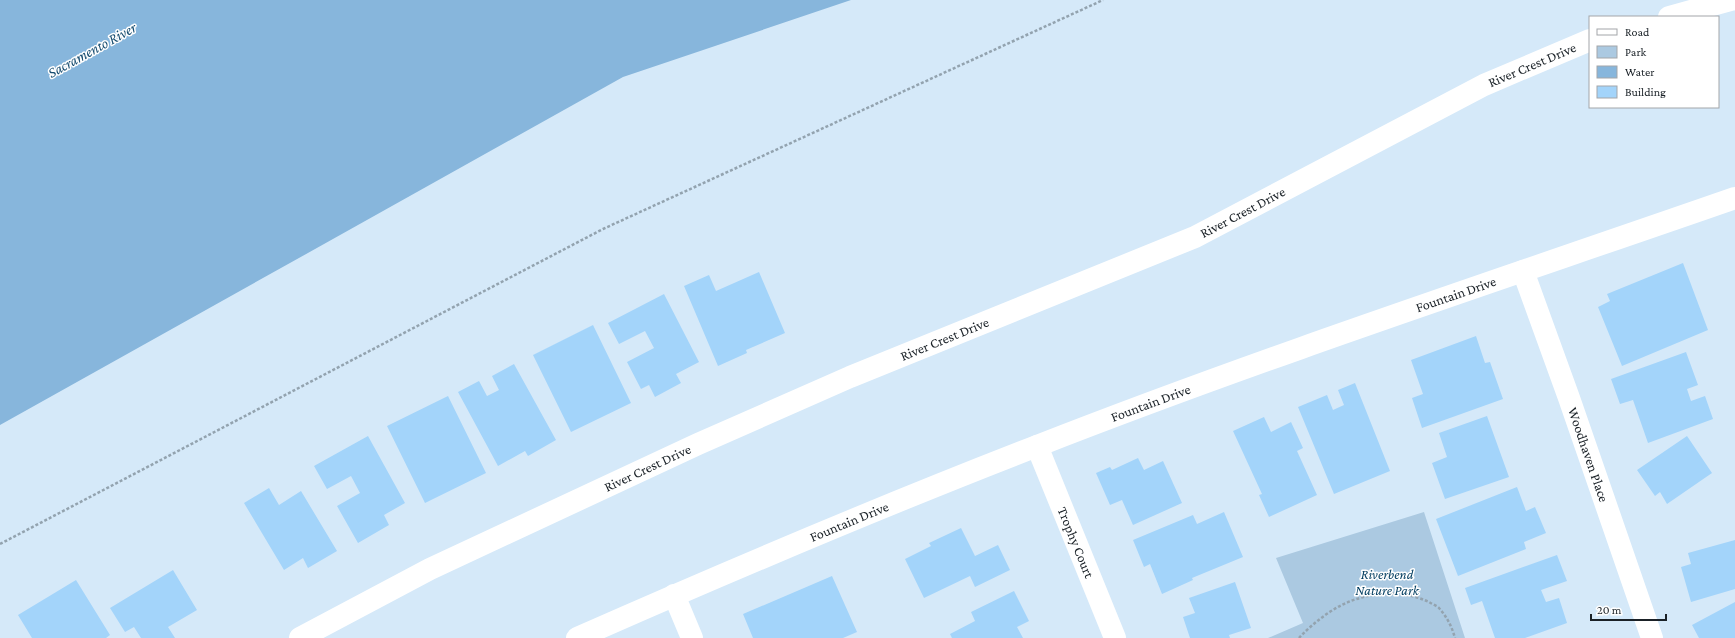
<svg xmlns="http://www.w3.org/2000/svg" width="1735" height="638" font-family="'Crimson Pro',serif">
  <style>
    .green { fill: #abc9e1 }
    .water { fill: #87b6dc }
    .building { fill: #a3d4fa }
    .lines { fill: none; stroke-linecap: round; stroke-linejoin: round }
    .path { stroke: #93a3af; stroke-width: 2.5; stroke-dasharray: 3 2; stroke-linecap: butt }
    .minor { stroke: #fff; stroke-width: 22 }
    .labels { text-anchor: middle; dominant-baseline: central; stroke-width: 3; stroke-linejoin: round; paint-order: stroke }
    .street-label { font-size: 14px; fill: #1a2127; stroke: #fff }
    .park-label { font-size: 14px; font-style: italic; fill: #003c5f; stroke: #fff }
    .water-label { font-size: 15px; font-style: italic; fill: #154c70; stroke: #fff }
  </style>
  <rect width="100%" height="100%" fill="#d5e9f9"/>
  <path class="green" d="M1424 512 1465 638H1268L1303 623 1276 558Z"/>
  <path class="water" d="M0 0H851L623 77 0 425Z"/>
  <path class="building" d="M1683 263 1708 330 1622 366 1598 307 1610 301 1607 294Z
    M759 272 785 333 746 350 747 353 718 366 684 286 709 275 716 291Z
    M664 294 699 362 676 374 681 383 655 397 649 385 641 389 627 362 654 348 645 331 619 344 608 323Z
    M593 325 631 403 571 432 533 355Z
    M1476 336 1485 363 1490 362 1503 399 1422 428 1412 398 1423 394 1411 360Z
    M1686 352 1698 385 1687 389 1691 401 1705 396 1713 419 1648 443 1633 400 1620 404 1611 379Z
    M514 364 556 440 528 456 525 451 498 466 458 392 479 381 487 396 499 390 492 376Z
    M1355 383 1390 471 1334 494 1298 407 1327 395 1333 410 1344 405 1338 390Z
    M448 396 486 473 425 503 387 426Z
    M1487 416 1509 477 1445 499 1432 463 1447 457 1439 433Z
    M1264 417 1271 432 1291 422 1303 448 1297 451 1317 495 1269 517 1259 495 1262 494 1233 431Z
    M368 436 405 503 384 515 389 525 358 543 337 506 360 493 351 476 327 489 314 466Z
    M1687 436 1712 473 1667 504 1660 492 1655 496 1637 470Z
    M1138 458 1144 470 1163 461 1182 503 1133 525 1122 500 1110 505 1096 473 1110 467 1112 470Z
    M1517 487 1526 511 1535 507 1546 533 1524 542 1526 549 1458 576 1436 519Z
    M269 488 279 505 301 491 337 551 308 568 303 558 284 570 244 503Z
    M1224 512 1243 557 1192 578 1193 580 1162 594 1150 564 1144 567 1133 540 1193 515 1197 524Z
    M961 528 975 556 998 545 1010 570 975 587 970 576 924 598 905 559 931 546 929 543Z
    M1735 540V589L1691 602 1681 567 1691 564 1688 553Z
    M1557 555 1567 581 1541 590 1546 602 1559 598 1567 623 1525 638H1495L1482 601 1471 605 1465 588Z
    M173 570 197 610 168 627 175 638H141L134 627 125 632 110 608Z
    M832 576 857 632 843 638H753L743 614Z
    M76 580 110 635 106 638H32L18 615Z
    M1235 582 1251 628 1229 635 1230 638H1190L1183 617 1195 613 1189 598Z
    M1014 591 1029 621 1017 627 1023 638H952L950 634 975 621 971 612Z
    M1735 602V638H1699L1692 625Z"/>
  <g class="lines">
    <path class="path" d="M0 544 603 229 1103 0
      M1299 638C1315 621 1337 604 1360 598 1384 591 1407 592 1429 602 1432 604 1437 606 1439 608 1447 617 1452 627 1455 638"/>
    <g class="minor">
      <path d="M1669 17 1731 0"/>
      <path id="s1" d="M1523 271 1569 398 1652 638"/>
      <path id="s2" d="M1037 446 1115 638"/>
      <path d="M674 595 692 638"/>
      <path id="s3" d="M300 638 430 569 698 444 850 377 1195 237 1484 85 1590 40"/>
      <path id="s4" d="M577 638C729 571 882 506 1037 446 1267 356 1502 279 1735 198"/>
    </g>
  </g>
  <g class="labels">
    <g class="street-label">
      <text stroke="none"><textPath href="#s3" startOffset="1360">River Crest Drive</textPath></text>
      <text stroke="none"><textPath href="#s3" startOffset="1035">River Crest Drive</textPath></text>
      <text stroke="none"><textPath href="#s4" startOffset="944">Fountain Drive</textPath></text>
      <text stroke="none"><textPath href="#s3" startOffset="711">River Crest Drive</textPath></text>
      <text stroke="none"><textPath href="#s4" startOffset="620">Fountain Drive</textPath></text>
      <text stroke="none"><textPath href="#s1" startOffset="195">Woodhaven Place</textPath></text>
      <text stroke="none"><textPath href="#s3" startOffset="387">River Crest Drive</textPath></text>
      <text stroke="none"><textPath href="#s4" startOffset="296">Fountain Drive</textPath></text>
      <text stroke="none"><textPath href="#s2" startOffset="104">Trophy Court</textPath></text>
    </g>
    <g class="park-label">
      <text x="1387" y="574">Riverbend<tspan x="1387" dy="16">Nature Park</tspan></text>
    </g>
    <g class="water-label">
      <text transform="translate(92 50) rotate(-29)">Sacramento River</text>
    </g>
  </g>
  <rect x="1589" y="16" width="130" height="92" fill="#ffffff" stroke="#a3a6a9"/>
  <rect x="1597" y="29" width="20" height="6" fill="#ffffff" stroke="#a3a6a9"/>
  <text x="1625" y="36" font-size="12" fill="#1a2127">Road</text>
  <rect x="1597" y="46" width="20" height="12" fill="#abc9e1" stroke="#a3a6a9"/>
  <text x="1625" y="56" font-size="12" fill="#1a2127">Park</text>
  <rect x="1597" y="66" width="20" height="12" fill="#87b6dc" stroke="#a3a6a9"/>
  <text x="1625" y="76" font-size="12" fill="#1a2127">Water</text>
  <rect x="1597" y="86" width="20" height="12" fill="#a3d4fa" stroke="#a3a6a9"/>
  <text x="1625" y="96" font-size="12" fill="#1a2127">Building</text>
  <path d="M1591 614v6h75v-6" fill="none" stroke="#1a2127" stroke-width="2"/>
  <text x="1597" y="614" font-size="12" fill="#1a2127" stroke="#ffffff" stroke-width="3" paint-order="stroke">20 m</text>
</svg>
